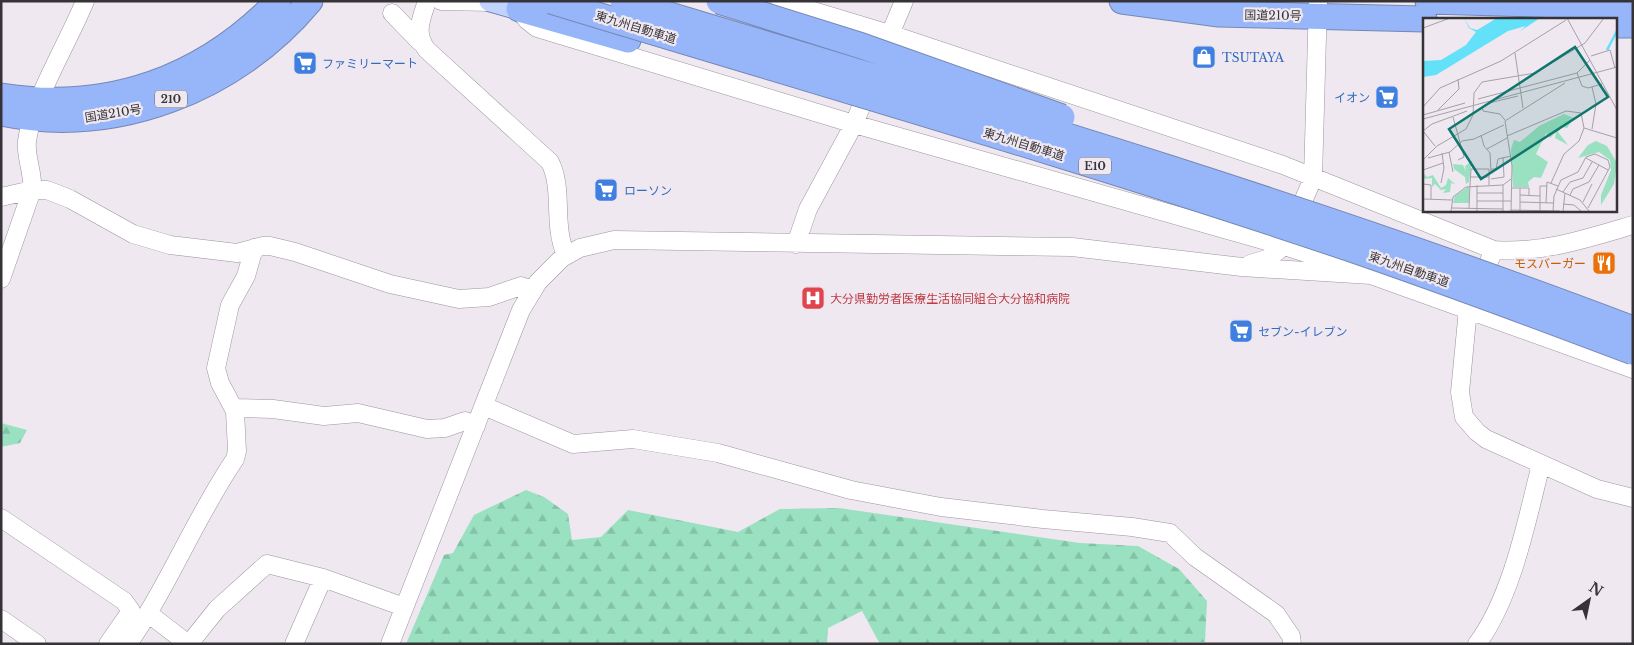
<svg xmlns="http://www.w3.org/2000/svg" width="1634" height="645" font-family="'Libre Baskerville','Noto Sans JP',serif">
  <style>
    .forest { fill: url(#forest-firs) }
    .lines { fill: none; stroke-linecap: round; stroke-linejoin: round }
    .minor-casing { stroke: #9c959d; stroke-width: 19 }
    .major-casing { stroke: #7588b5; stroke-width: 23 }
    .highway-casing { stroke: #7588b5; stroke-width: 27 }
    .minor { stroke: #fff; stroke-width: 18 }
    .major { stroke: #c1d3fc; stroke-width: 21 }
    .highway { stroke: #97b6fa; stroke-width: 25 }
    .highway-bridge-casing { stroke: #7588b5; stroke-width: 27; stroke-linecap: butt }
    .highway-bridge { stroke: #97b6fa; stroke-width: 25 }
    .labels { text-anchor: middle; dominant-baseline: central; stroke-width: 4.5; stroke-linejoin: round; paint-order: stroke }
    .shield { fill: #efe8f1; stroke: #6d696e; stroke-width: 1 }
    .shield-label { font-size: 11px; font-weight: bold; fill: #353336 }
    .street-label { font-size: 12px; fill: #353336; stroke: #efe8f1 }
    .shop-label { font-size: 12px; fill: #366cbe; stroke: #efe8f1; text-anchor: start }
    .food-label { font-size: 12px; fill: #c56008; stroke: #efe8f1; text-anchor: end }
    .health-label { font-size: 12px; fill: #be3a42; stroke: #efe8f1; text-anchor: start }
    .inset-river { fill: none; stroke: #62e1f8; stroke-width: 2.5 }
    .inset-road { fill: none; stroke: #a5a0a6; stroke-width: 1 }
    .view { fill: #0f766e; fill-opacity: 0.15; stroke: #0f766e; stroke-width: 2.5 }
    .inset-edge { fill: none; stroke: #353336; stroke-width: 2.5 }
  </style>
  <defs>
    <pattern id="forest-firs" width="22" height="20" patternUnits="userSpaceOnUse" patternTransform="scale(1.25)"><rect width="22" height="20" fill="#99e1c0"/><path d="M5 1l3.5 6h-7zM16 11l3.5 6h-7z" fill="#84c2a6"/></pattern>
  </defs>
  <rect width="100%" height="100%" fill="#efe8f1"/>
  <path class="forest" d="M1 423 27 430 20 443 1 447Z
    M526 490 544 497 568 514 572 540 601 537 628 510 738 532 780 509 839 508 1080 543 1138 546 1179 569 1207 601 1205 642 880 644 862 611 828 628 827 644H406L444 555 453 553 474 515Z"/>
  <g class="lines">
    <g class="minor-casing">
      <path id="minor" d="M427 1C421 19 414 34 427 50L550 162C564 190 552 224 566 255
        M441 1 492 2
        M780 1 890 34 1283 165 1494 250
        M520 10 527 20 537 28 854 124 1284 246 1356 269
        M392 13 420 42
        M886 44 904 1
        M1 197 32 190H47L70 199 133 234 170 245 237 253 263 246H270L295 252 390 284 459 299 489 297 521 286 533 290
        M1633 225C1589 238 1540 254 1494 250L1468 309 1460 392 1464 417 1477 432 1486 439 1597 489 1633 498
        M796 244 808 209 854 124 870 85
        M1250 264 1267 259 1284 246 1313 178 1318 1
        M1 279 32 190C34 174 25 157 27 141 32 101 69 41 85 1
        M484 406 573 444 633 439 718 453 851 490 941 507 1043 519 1132 527 1170 533 1195 557 1276 614 1291 636 1292 644
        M234 408 273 409 324 416 358 413 427 429 445 428 465 421 476 426
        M1 518 124 601 131 611 108 644
        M149 614 188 644
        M1 619 37 644
        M128 644C169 585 195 518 235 459L237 451 235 411 220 383 216 368 230 305 246 276 254 248
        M189 644 217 609 267 564 323 578 404 607
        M294 644 323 578
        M390 644 521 310 538 282 562 258 580 248 614 240 1072 247 1242 267 1371 275 1633 369
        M1477 644C1512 597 1527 520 1541 464"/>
    </g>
    <g class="major-casing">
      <path id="major" d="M490 1 519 9"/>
    </g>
    <g class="highway-casing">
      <path id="highway" d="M1122 1 1219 14 1424 19
        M1428 1 1633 7
        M519 9 628 40
        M1615 25H1633
        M1 96C108 113 203 79 278 1
        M1 113C116 137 236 90 310 1"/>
    </g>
    <use href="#minor" class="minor"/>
    <use href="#major" class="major"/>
    <use href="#highway" class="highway"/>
    <g class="highway-bridge-casing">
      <path id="highway-bridge" d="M551 1C817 82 1085 159 1348 248 1444 281 1538 316 1633 352
        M623 1C962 103 1302 203 1633 329
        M719 1 862 46 1062 117"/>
    </g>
    <use href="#highway-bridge" class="highway-bridge"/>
  </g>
  <defs>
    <g id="shop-square" transform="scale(1.25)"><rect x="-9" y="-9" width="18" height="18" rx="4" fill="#3f7fe0" stroke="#efe8f1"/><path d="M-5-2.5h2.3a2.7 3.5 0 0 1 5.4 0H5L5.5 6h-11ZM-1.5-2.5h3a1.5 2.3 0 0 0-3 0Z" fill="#fff"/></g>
    <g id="supermarket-square" transform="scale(1.25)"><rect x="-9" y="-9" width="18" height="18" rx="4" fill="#3f7fe0" stroke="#efe8f1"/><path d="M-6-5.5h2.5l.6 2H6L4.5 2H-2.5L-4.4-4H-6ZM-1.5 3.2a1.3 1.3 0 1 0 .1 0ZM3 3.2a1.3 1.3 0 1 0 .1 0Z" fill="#fff"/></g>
    <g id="restaurant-square" transform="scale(1.25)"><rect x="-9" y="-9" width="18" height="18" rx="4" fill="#e8710a" stroke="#efe8f1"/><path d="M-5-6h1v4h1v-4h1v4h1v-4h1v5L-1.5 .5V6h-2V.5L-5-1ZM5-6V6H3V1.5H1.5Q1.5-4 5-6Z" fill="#fff"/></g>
    <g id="hospital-square" transform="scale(1.25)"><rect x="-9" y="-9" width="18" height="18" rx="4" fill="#e0444e" stroke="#efe8f1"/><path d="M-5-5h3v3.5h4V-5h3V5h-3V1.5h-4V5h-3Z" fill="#fff"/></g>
  </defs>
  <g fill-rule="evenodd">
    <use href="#shop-square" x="1204" y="57"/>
    <use href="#supermarket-square" x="305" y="63"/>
    <use href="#supermarket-square" x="1387" y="97"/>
    <use href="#supermarket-square" x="606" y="190"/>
    <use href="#restaurant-square" x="1604" y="263"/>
    <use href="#hospital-square" x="813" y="298"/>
    <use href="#supermarket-square" x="1241" y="331"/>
  </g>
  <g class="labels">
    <g class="shield">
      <rect x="155" y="90.5" width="32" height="17" rx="4"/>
      <rect x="1079" y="157.5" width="32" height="17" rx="4"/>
    </g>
    <g class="shield-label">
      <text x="171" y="99">210</text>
      <text x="1095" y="166">E10</text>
    </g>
    <g class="street-label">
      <text transform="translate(1273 15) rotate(1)">国道210号</text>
      <text transform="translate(636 27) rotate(17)">東九州自動車道</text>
      <text transform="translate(113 113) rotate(-9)">国道210号</text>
      <text transform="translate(1024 144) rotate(17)">東九州自動車道</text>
      <text transform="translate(1409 269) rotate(19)">東九州自動車道</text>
    </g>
    <g class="shop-label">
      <text x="1222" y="57">TSUTAYA</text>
      <text x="322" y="63">ファミリーマート</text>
      <text x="1370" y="97" text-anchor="end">イオン</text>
      <text x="624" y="190">ローソン</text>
      <text x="1258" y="331">セブン-イレブン</text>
    </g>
    <g class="food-label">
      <text x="1586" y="263">モスバーガー</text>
    </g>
    <g class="health-label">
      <text x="830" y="298">大分県勤労者医療生活協同組合大分協和病院</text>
    </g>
  </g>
  <g transform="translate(1423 18)">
    <rect width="194" height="194" fill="#efe8f1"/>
    <path d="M141 96 151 100 144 110 139 109 135 114 145 127 132 120 133 114 127 120 123 115 113 136 125 144 118 160 111 159 105 164 106 169H90L88 131 91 122 97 124 116 108ZM173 123 184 128 194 145 191 166 178 187V177L188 152 187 142 176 134 155 140 165 127ZM49 143 46 164 43 166 42 159 31 151 30 146 40 147 43 154 42 148ZM0 155 4 159 10 157 18 170 23 167 25 160 32 166 28 165 27 174 20 175 23 171 18 172 12 166 9 169V160L0 161Z" fill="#99e1c0"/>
    <path d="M46 168V185H30L32 178Z" fill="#99e1c0"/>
    <path d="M41 0 47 10 54 12 74 0H117L96 14 103 8 85 13 13 57 0 59V43L18 42 43 27 53 14 46 10Z" fill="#62e1f8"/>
    <path class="inset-river" d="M184 32 194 13"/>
    <path class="inset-road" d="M144 0 194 92M0 10 27 0M162 25 181 0M92 35 100 90M168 38 187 32 192 50M167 42 154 55 159 68 165 70 179 66M169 69 173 86 169 111M55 81 154 55M66 85 95 78M0 89 17 70 78 43 143 2M59 89 60 93 77 96 82 102M15 92 36 71 35 61M0 97 42 85M30 99 41 139 35 142M0 101 194 49M0 113 9 106 44 93M0 113 12 128M58 117 61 128 67 135 68 154M84 118 143 93 158 95 161 110M64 131 84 120M26 134 30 154M5 140 27 134 39 123 51 121 81 107M163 140 185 152M0 142 14 128 43 111 50 97 51 75 59 64 112 55 162 25M68 151H73L75 141 88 138M0 152 20 145M47 159H66M68 161 81 159 80 139M18 165 21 150 19 135M128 165 141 136 156 123 161 110 194 120M0 166 8 167V181M47 167 48 151H66V167M89 170H106V177M133 171 157 182 166 193M140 174 147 164 160 160 169 144M54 175H80M97 177 117 178M147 177 150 171 166 164 176 147M0 181 29 182M54 183H88M97 184 130 185M160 184 169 166M123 185 124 164 135 168M140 186 151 187 158 193M29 190 80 191M46 190 47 167M88 192 137 193M28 193 30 179 43 169 80 167 88 161M54 193V167M80 193V167M88 193 89 148 82 103 142 65M97 193V170M117 193V168H124M130 193 131 178 138 162 155 154 163 139 172 136 185 142 187 149 165 190M140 193 142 175"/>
    <path class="view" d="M152 29 185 79 58 161 26 111Z"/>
    <rect width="194" height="194" class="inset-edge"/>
  </g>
  <rect width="1634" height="645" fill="none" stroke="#353336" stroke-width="5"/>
  <g transform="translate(1589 600) rotate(33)" stroke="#efe8f1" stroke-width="4" paint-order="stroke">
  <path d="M0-4L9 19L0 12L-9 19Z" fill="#353336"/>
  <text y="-8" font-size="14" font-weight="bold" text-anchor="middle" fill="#353336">N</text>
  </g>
</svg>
